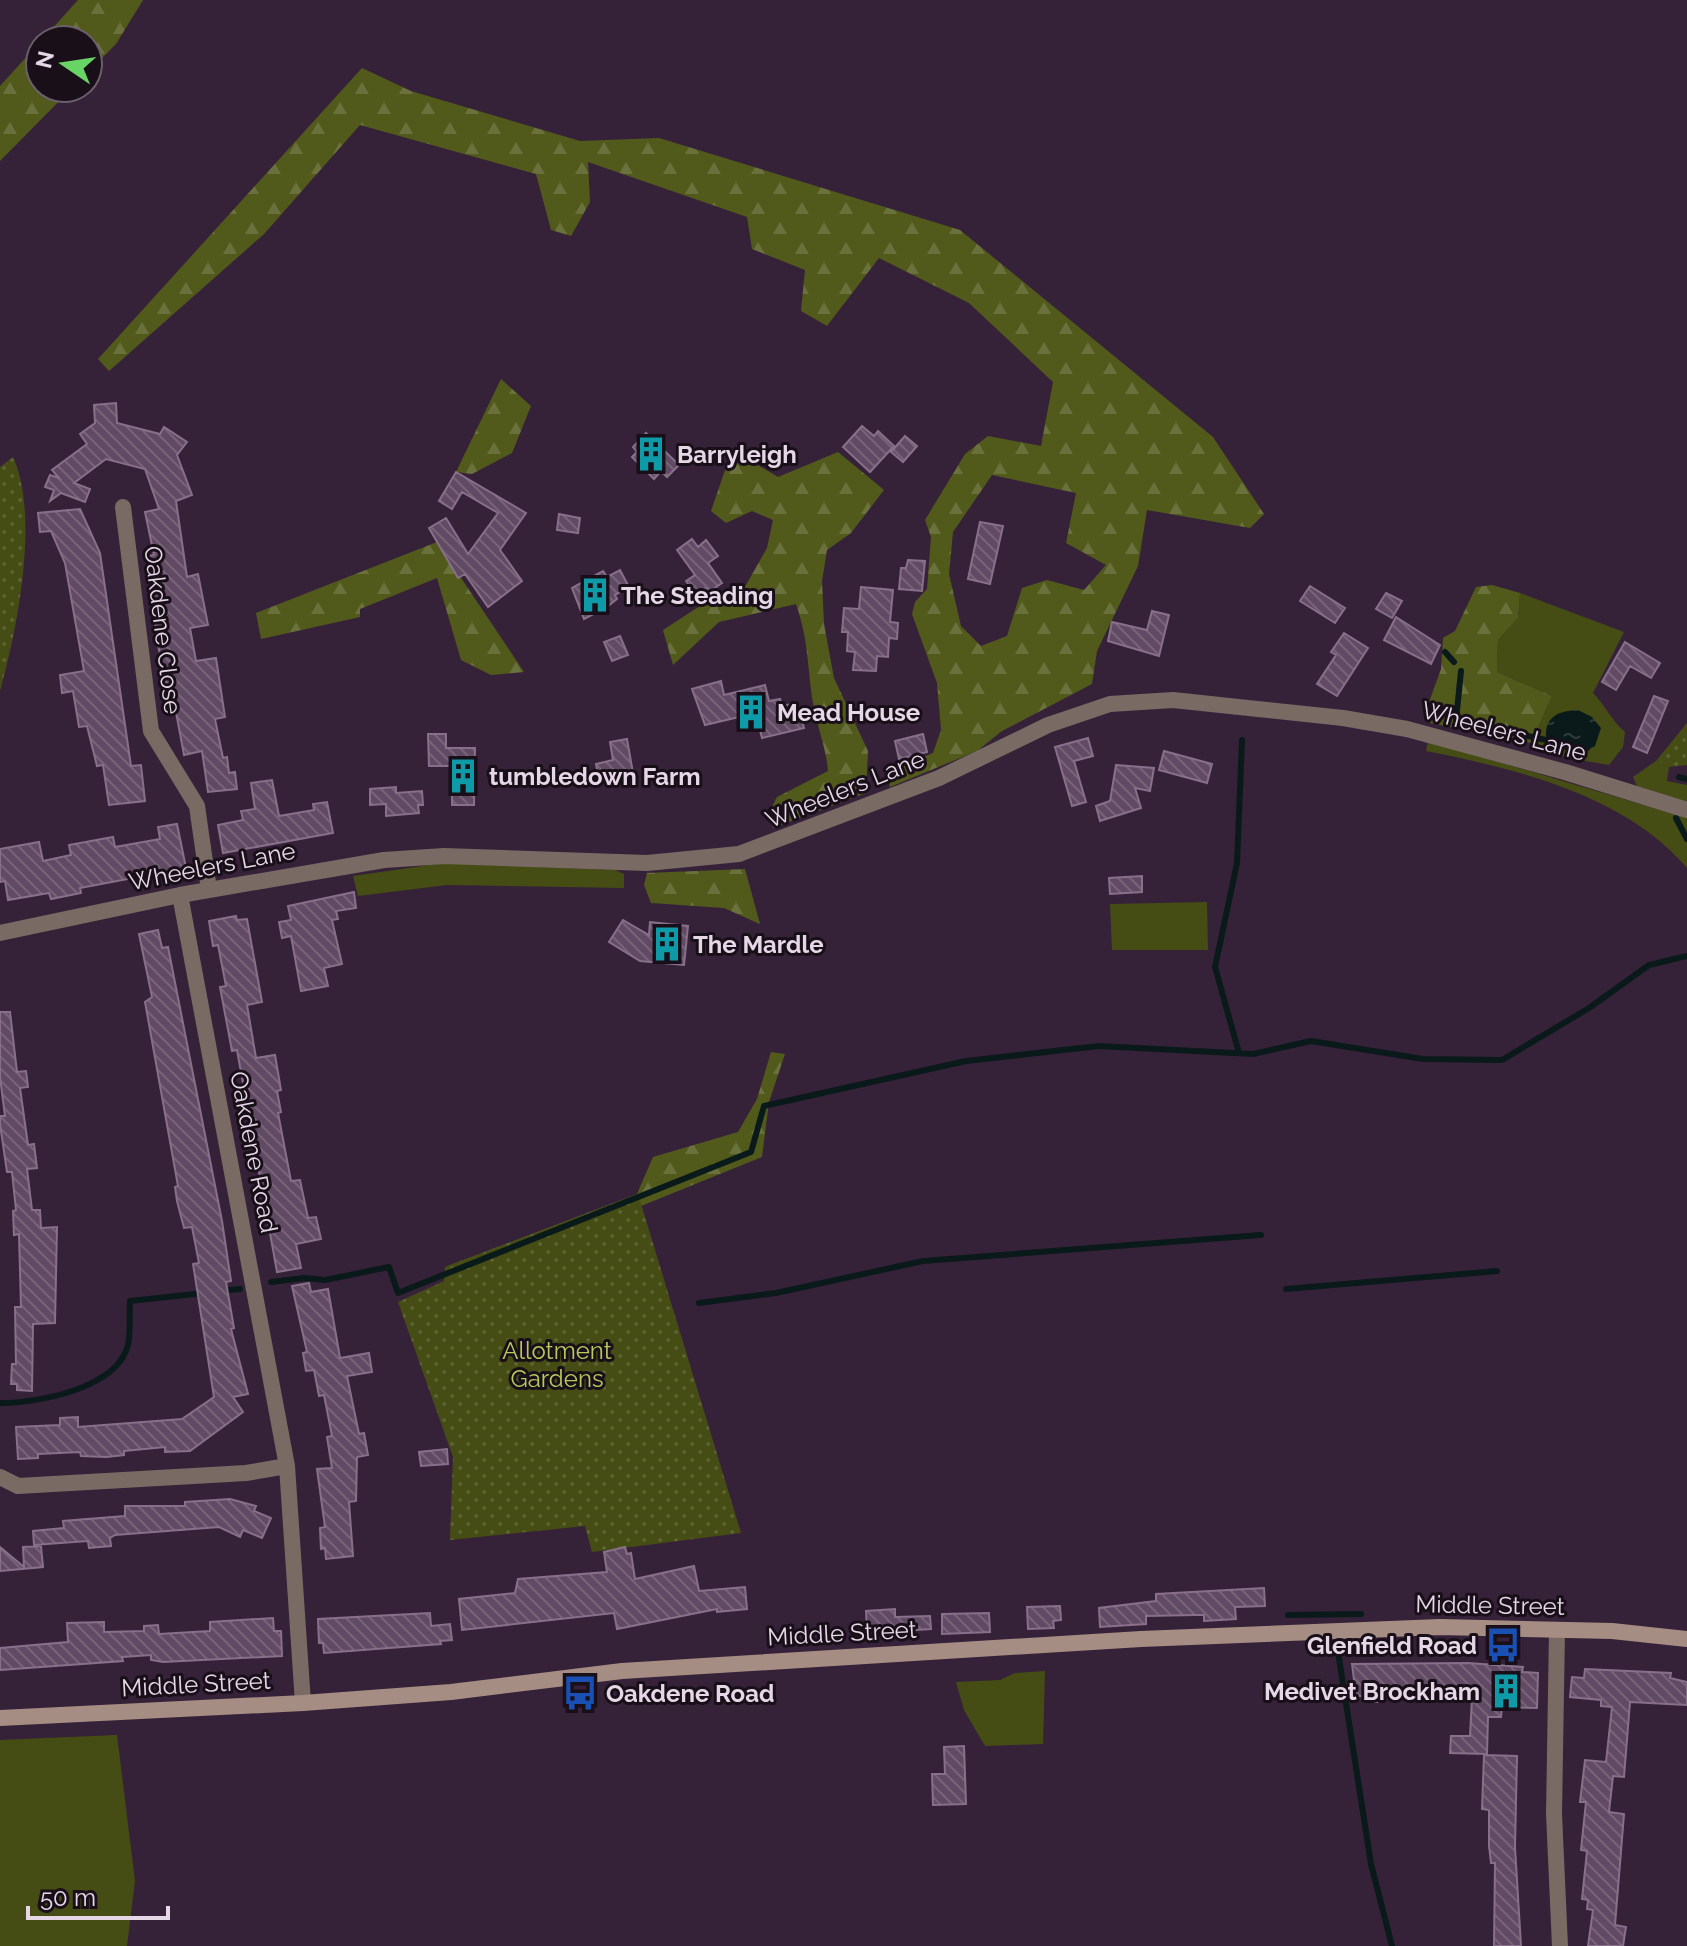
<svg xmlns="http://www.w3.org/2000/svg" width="1687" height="1946" font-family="Raleway,sans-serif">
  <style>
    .green { fill: #454d14 }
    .forest { fill: url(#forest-firs); fill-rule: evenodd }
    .garden { fill: url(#garden-dots) }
    .water { fill: url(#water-ripples) }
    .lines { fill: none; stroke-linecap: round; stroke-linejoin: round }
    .stream { stroke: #0a1a1a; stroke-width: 6 }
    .building { fill: url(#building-back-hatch); stroke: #88708b; stroke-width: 2 }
    .street { stroke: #796a64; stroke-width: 16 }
    .secondary { stroke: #a68d83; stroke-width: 16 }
    .labels { text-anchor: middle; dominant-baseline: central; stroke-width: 6; stroke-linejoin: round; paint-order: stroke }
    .poi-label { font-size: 24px; font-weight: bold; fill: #e5d7e6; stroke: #180f19; text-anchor: start }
    .street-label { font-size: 24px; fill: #e5d7e6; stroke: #180f19 }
    .park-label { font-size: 24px; fill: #b8ca5b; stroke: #180f19 }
  </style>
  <defs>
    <pattern id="forest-firs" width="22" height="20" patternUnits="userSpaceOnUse" patternTransform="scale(2)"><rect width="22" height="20" fill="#515a1b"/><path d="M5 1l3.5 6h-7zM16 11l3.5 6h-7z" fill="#6a713c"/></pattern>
    <pattern id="garden-dots" width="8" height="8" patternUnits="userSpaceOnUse" patternTransform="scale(2)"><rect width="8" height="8" fill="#454d14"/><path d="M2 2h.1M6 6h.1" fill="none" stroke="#606636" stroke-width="1.8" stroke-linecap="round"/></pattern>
    <pattern id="water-ripples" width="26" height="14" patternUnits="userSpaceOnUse" patternTransform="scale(2)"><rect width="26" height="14" fill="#0a1a1a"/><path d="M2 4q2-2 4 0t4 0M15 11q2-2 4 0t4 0" fill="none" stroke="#2e3b3b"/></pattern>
    <pattern id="building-back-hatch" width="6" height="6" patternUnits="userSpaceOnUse" patternTransform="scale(2)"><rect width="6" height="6" fill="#614a63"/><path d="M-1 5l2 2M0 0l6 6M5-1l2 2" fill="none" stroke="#786379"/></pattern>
  </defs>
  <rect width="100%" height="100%" fill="#362238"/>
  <path class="green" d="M1520 593 1624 632 1593 693C1606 706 1611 720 1625 732L1623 747 1609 765 1563 757 1531 743 1552 696 1497 672 1498 640 1518 618Z
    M1428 741 1687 818V868C1625 795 1517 769 1426 751Z
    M1656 761 1669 767 1667 781 1687 785V802L1637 786 1633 777Z
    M443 863 615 870 624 874V888L447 885 358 896 353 876Z
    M1207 902 1208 950H1112L1110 904Z
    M1045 1671 1043 1744 985 1746 964 1710 956 1682 1000 1680 1015 1673Z
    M117 1735 135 1881 127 1946H0V1740Z"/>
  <path class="forest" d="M78 0H143L116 44 88 72V40H42Z
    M40 42V88H72L0 161V86Z
    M362 68 411 91 580 141 659 138 960 230 1213 437 1264 514 1250 528 1147 510 1138 566 1097 651 1092 684 1002 731 977 751 890 787 886 772 933 753 941 730 937 683 912 614 915 602 927 589 931 537 925 520 965 454 988 436 1041 446 1053 382 969 303 879 258 827 326 801 311 805 270 752 249 747 217 588 162 590 202 571 236 551 230 536 174 360 125 264 234 109 371 98 359ZM992 475 1076 493 1066 543 1106 565 1084 590 1047 580 1022 588 1007 636 981 646 961 626 949 574 953 532Z
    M501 379 531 406 512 453 472 474 456 472Z
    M732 450 778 477 838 452 884 490 851 533 827 550 822 581 824 624 834 678 868 751 866 793 773 828 769 813 777 797 828 771C826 747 817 727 813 703 807 665 809 642 796 604L719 622 673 665 663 630 700 606 746 585 767 548 773 520 752 511 726 523 711 511Z
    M437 542 524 672 491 675 461 660 437 578 360 609V617L261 639 256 613Z
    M1492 585 1520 593 1518 618 1498 640 1497 672 1552 696 1531 743 1430 723 1424 716 1441 669 1443 638 1455 631 1476 587Z
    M745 869 760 924 724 908 651 903 644 885 647 873Z
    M771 1052 785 1054 769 1102 762 1157 641 1206 574 1242 445 1267 637 1194 653 1157 738 1132 757 1099Z"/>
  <path class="garden" d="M13 457C40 516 17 630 0 691V467Z
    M1687 723V765L1669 767 1656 761Z
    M638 1194 741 1533 592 1552 585 1526 450 1540 453 1457 398 1302 444 1281 445 1267Z"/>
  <path class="water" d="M1578 710 1592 717 1601 728 1595 746 1582 755 1547 744C1542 719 1555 711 1578 710Z"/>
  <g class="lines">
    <path class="stream" d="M1445 652 1454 662
      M1461 671 1456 720 1546 740
      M1679 777 1687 779
      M1676 818 1687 839
      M1239 1053 1215 967 1237 863 1242 740
      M271 1282 304 1278 325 1280 389 1267 398 1293 751 1152 764 1106 966 1061 1099 1046 1253 1054 1311 1041 1423 1059 1502 1060 1589 1008 1649 965 1687 956
      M1286 1289 1497 1271
      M219 1291 240 1289
      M699 1303 776 1293 923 1261 1261 1235
      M0 1403C37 1403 117 1389 128 1345 131 1332 129 1315 130 1301L204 1293
      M1288 1615 1361 1614
      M1336 1639 1371 1864 1392 1946"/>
  </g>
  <path class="building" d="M116 403 117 423 160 434 164 427 187 442 177 455 192 495 176 501 187 577 198 574 208 625 190 628 196 661 216 658 225 717 215 719 223 758 227 757 229 773 235 772 237 789 208 792 202 751 184 755 176 712 172 713 157 640 148 556 154 555 145 512 159 509 145 469 106 459 74 483 90 489 85 502 61 493 50 501 54 490 45 487 50 475 59 478 52 470 87 444 80 434 95 423 94 405Z
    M862 426 874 436 878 431 894 446 870 472 843 447Z
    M646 433 679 465 667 477 661 471 654 479 632 457 637 452 633 447Z
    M905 436 917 446 903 462 891 452Z
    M456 472 526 513 500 550 522 581 488 607 465 574 458 578 429 528 446 518 468 554 498 513 462 492 452 509 439 501Z
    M80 509 100 553 131 766 141 765 145 801 109 805 103 765 97 766 87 726 79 727 73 691 62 693 60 675 84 671 65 563 51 531 40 532 38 513Z
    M559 514 580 518 578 533 557 530Z
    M980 522 1003 526 990 584 968 579Z
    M692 539 698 547 706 540 718 556 708 563 722 583 709 592 705 588 696 595 686 581 695 575 677 550Z
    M908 560 925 561 922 591 899 589 901 568H906Z
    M620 570 629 587 615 595 617 599 607 607 584 619 572 588 603 571 607 577Z
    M1310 586 1345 608 1335 623 1300 601Z
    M861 587 893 590 890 622 898 623 897 639 889 638 888 657 877 656 876 671 853 670 855 652 847 651 848 632H842L844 608 859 609Z
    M1386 593 1402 601 1392 618 1376 609Z
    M1152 611 1169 615 1159 656 1108 641 1112 622 1147 630Z
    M1396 617 1440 645 1431 664 1384 640Z
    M1344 633 1368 648 1337 696 1317 684 1336 655 1331 652Z
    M620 636 628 655 612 661 604 642Z
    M1625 642 1660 663 1651 678 1630 666 1616 690 1602 682Z
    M721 681 724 695 765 685 769 701 780 699 782 706 797 703 804 728 762 738 756 713 705 725 692 689Z
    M1654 696 1668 701 1647 753 1633 747Z
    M428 734H446V748H475L474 805H452V766H429Z
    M923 734 927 752 899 759 895 741Z
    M1088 738 1093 756 1074 761 1086 802 1072 806 1055 747Z
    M627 739 633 773 599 780 596 764 613 760 610 742Z
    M1164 751 1212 764 1207 783 1159 770Z
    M1116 765 1154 768 1150 791 1135 788 1141 808 1100 821 1096 806 1110 801Z
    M272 780 279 816 314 810 313 804 327 802 333 833 223 853 218 825 243 820 241 811 255 809 251 783Z
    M396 787V793L422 791 423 805H418L419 813 386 816V804L370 805V789Z
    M177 824 186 868 80 888 81 893 51 899 49 893 8 900 5 881 0 882V849L39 842 43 861 71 855 69 845 113 837 115 847 160 839 158 827Z
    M1142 876V892L1110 894 1109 878Z
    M354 892 356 908 336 911 338 919 332 920 342 964 324 968 328 986 301 991 291 936 282 938 279 922 291 920 288 906Z
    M236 916 237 920 247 919 262 1002 247 1005 256 1058 275 1055 281 1090 277 1091 281 1112 278 1113 291 1181 300 1180 308 1218 316 1217 321 1239 296 1244 301 1268 277 1272 237 1050 232 1051 220 987 226 986 218 945 213 946 209 921Z
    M623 920 649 935 650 922 688 926 684 965 640 961 609 942Z
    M158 930 162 948 168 947 222 1221 231 1281 226 1282 234 1328 231 1329 248 1394 233 1397 243 1412 190 1451 165 1452V1447L124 1451V1455L106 1457 81 1456 80 1452 38 1454V1458L18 1459 16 1427 60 1425V1418L78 1417V1427L182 1419 214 1397 193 1264 199 1263 192 1227 184 1228 177 1201 175 1187 178 1186 145 1002 152 997 139 934Z
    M0 1012H10L17 1072 26 1071 28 1087 20 1088 28 1145 34 1144 37 1168 27 1169 32 1210H40L41 1228 57 1227 55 1323 33 1324 32 1391 17 1390V1384H11L12 1364H16L15 1307H21L19 1234 14 1235 13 1211 16 1210 12 1172H7L0 1124V1116H5L0 1077Z
    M309 1283 311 1292 328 1289 340 1358 369 1353 372 1372 347 1376 359 1434 364 1433 368 1455 357 1457 356 1501 349 1502 353 1556 326 1559 325 1548 321 1549 320 1528 325 1527 317 1469 332 1468 327 1437 332 1436 324 1395 319 1396 314 1370 306 1371 303 1353 307 1352 292 1286Z
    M447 1449 448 1464 421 1466 419 1452Z
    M230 1499 256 1506 254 1511 271 1518 262 1538 243 1530 240 1537 219 1527 115 1535 110 1538 111 1546 89 1548 88 1541 34 1545 33 1531 64 1528 63 1521 125 1516V1506H185V1502Z
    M41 1546 43 1567 0 1571V1547L24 1567 23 1547Z
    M625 1547 627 1554 631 1553 635 1579 694 1566 699 1591 745 1587 747 1609 717 1612V1609L617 1629 614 1613 462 1630 459 1599 515 1593 518 1579 607 1572 604 1552Z
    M1264 1588 1265 1606 1235 1607 1236 1619 1204 1621V1615H1195L1146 1616V1624L1100 1627 1099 1608 1156 1601V1594Z
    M1060 1606 1061 1620 1053 1621 1054 1628 1028 1629 1027 1607Z
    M895 1609V1617L930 1616 931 1629 867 1633 866 1611Z
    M430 1613 431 1626 450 1624 452 1640 440 1641 441 1644 324 1653 323 1643H319L318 1619Z
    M989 1613 990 1632 942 1634V1614Z
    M273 1618 274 1631H281L282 1656 163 1662 151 1660V1655L122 1657 123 1661 0 1670V1648L68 1642 67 1623 104 1622V1632L144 1631V1626L158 1625 159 1634 210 1631V1622Z
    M1468 1663 1523 1667 1522 1672 1538 1673 1537 1708 1502 1707 1501 1717H1488L1487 1754 1450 1753 1451 1736H1470L1472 1698 1412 1699V1689L1382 1690 1383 1702H1364V1696H1356L1352 1664Z
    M1585 1669 1671 1673 1670 1678 1687 1682V1705L1630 1702 1624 1777 1613 1776 1609 1812 1624 1814 1615 1925 1626 1927 1623 1946H1588L1593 1910 1587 1909 1588 1900 1582 1899 1587 1851 1581 1850 1586 1802H1580L1585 1760 1606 1762 1612 1707 1601 1706V1700L1570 1697 1572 1677 1584 1678Z
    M964 1746 966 1804 933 1805 932 1774H945L944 1747Z
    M1484 1755 1517 1756 1515 1847 1521 1946H1494L1495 1863H1491L1489 1846V1810L1482 1809Z"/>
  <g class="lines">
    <path class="street" d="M123 507 151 731 197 806 209 890
      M180 895 287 1466 303 1703
      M0 933 180 895 384 860 444 856 647 863 739 854 939 778 1048 725 1110 704 1173 700 1343 718 1407 729 1565 772 1687 810
      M0 1477 18 1486 246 1473 287 1466
      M1557 1630 1554 1814 1560 1946"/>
    <path class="secondary" d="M0 1718 303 1703 451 1692 622 1671 1141 1639 1440 1627 1612 1631 1687 1639"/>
  </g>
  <defs>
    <g id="building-bare" transform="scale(2.76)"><path d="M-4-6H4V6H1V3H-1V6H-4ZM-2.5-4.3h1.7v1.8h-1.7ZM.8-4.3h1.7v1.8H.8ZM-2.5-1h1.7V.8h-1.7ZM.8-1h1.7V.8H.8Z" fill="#0f9aa8" stroke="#180f19" stroke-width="2.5" paint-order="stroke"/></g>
    <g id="bus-bare" transform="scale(2.76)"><path d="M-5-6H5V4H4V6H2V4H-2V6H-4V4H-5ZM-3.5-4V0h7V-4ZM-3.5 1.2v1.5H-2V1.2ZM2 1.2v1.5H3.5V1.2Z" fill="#1a4fb4" stroke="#180f19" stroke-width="2.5" paint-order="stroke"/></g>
  </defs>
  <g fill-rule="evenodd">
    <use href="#building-bare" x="651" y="454"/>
    <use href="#building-bare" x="595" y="595"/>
    <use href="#building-bare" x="751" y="712"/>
    <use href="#building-bare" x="463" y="776"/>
    <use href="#building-bare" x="667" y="944"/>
    <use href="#bus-bare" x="1503" y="1645"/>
    <use href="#building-bare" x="1506" y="1691"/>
    <use href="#bus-bare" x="580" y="1693"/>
  </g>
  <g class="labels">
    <g class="poi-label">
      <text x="677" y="454">Barryleigh</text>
      <text x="621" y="595">The Steading</text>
      <text x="777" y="712">Mead House</text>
      <text x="489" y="776">tumbledown Farm</text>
      <text x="693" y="944">The Mardle</text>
      <text x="1477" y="1645" text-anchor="end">Glenfield Road</text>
      <text x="1480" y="1691" text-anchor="end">Medivet Brockham</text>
      <text x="606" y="1693">Oakdene Road</text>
    </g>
    <g class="street-label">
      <text transform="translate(163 630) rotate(83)">Oakdene Close</text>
      <text transform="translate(1504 731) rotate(15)">Wheelers Lane</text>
      <text transform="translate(845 789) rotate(-22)">Wheelers Lane</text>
      <text transform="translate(212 866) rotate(-11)">Wheelers Lane</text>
      <text transform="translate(254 1152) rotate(79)">Oakdene Road</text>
      <text transform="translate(1490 1605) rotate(1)">Middle Street</text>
      <text transform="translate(842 1633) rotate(-3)">Middle Street</text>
      <text transform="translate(196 1684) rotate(-3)">Middle Street</text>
    </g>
    <g class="park-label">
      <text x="557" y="1350">Allotment<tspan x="557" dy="28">Gardens</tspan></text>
    </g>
  </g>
  <g transform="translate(64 64) rotate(283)"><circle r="38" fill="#180f19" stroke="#6a5f6b" stroke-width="2"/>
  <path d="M0-6L14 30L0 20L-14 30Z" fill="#68d465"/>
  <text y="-12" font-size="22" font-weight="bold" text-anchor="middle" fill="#e5d7e6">N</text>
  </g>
  <path d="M28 1906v12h140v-12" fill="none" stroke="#e5d7e6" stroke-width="4"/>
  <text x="40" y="1906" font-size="24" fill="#e5d7e6" stroke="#180f19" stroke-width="6" paint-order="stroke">50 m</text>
</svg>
